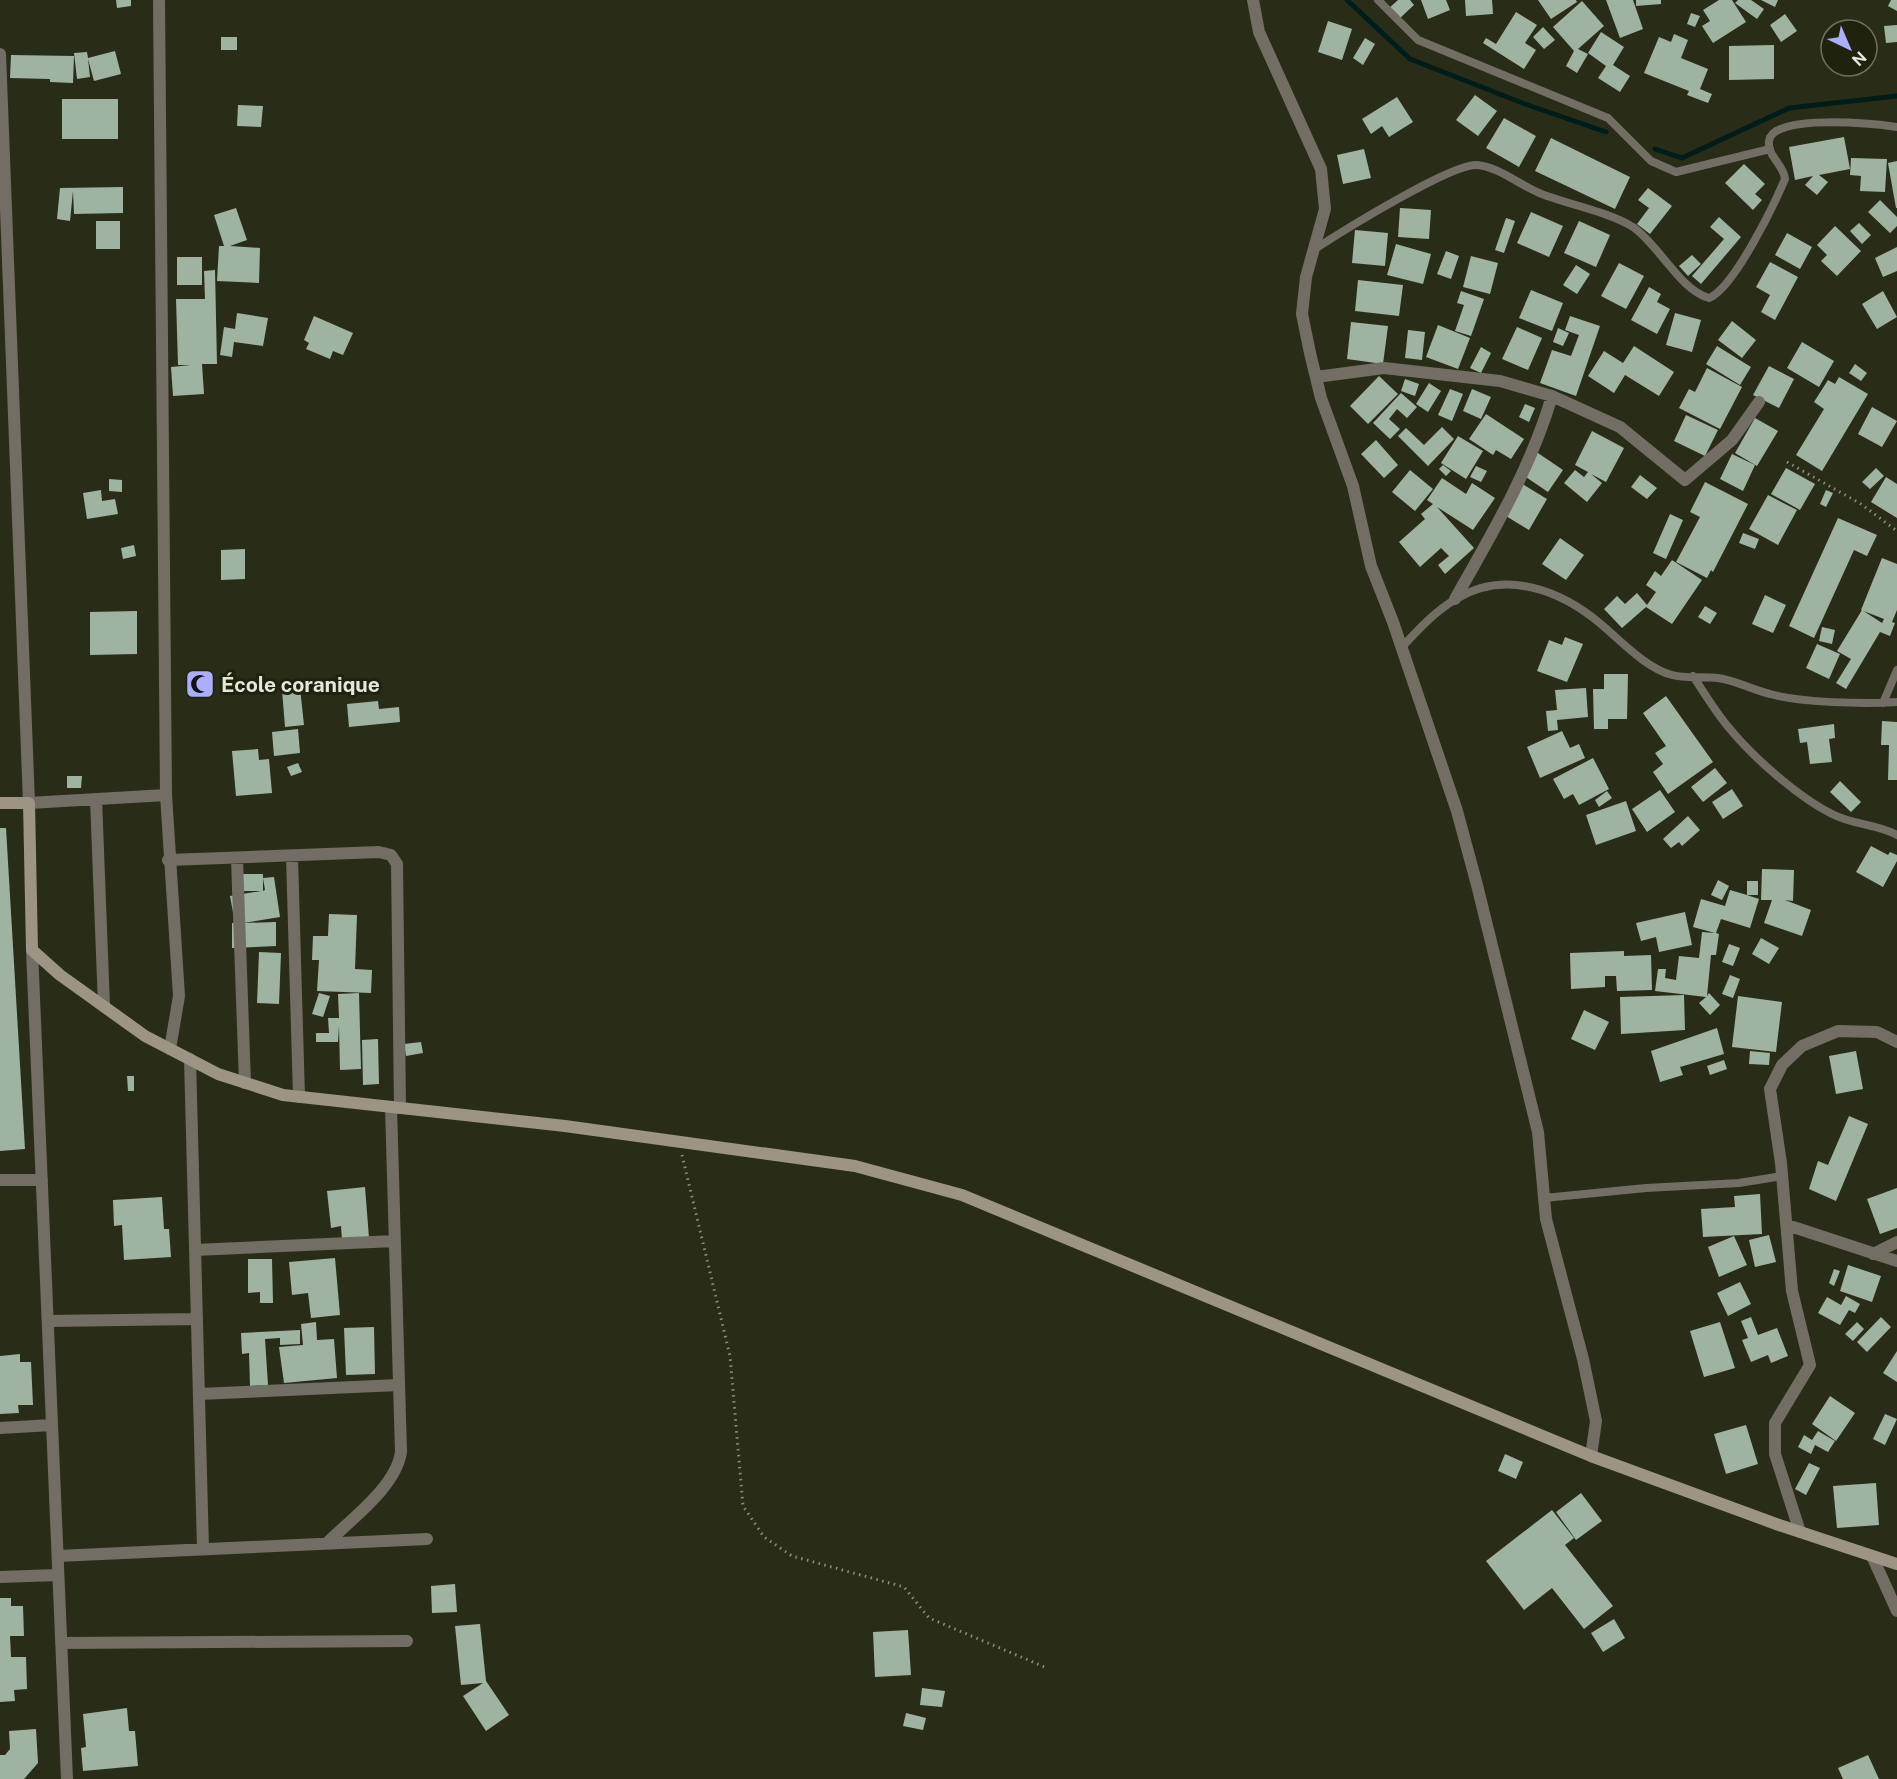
<svg xmlns="http://www.w3.org/2000/svg" width="1897" height="1779" font-family="'Public Sans',sans-serif">
  <style>
    .lines { fill: none; stroke-linecap: round; stroke-linejoin: round }
    .stream { stroke: #001d19; stroke-width: 5 }
    .building { fill: #9eb4a1 }
    .path { stroke: #8b8e7c; stroke-width: 3; stroke-dasharray: 1.5 4.5; stroke-linecap: butt }
    .lane { stroke: #736e64; stroke-width: 8 }
    .street { stroke: #736e64; stroke-width: 12 }
    .secondary { stroke: #9c9484; stroke-width: 12 }
    .labels { text-anchor: middle; dominant-baseline: central; stroke-width: 6; stroke-linejoin: round; paint-order: stroke }
    .poi-label { font-size: 21px; font-weight: bold; fill: #e4e7d9; stroke: #1f230e; text-anchor: start }
  </style>
  <rect width="100%" height="100%" fill="#292d17"/>
  <g class="lines">
    <path class="stream" d="M1347 0 1410 59 1525 104 1606 132
      M1655 149 1682 158 1789 108 1897 96"/>
  </g>
  <path class="building" d="M116 0H131V6L117 8Z
    M1398 0H1410L1414 5 1399 19 1389 8Z
    M1421 0H1446L1450 10 1428 19Z
    M1465 0H1492L1493 14 1466 16Z
    M1538 0H1576L1577 2 1551 19Z
    M1606 0H1633L1643 29 1620 38Z
    M1636 0H1661V4L1636 6Z
    M1719 0H1732L1746 22 1713 43 1702 26 1710 21 1703 10Z
    M1738 0H1751L1764 9 1757 19 1735 3Z
    M1761 0H1778L1775 7Z
    M1891 0H1897V11L1888 6Z
    M1582 1 1604 26 1578 49 1588 54 1577 73 1566 66 1574 51 1553 27Z
    M1516 12 1537 25 1525 43 1536 50 1524 69 1483 43 1486 38 1496 44Z
    M1691 13 1700 16 1695 27 1687 24Z
    M1785 14 1797 31 1781 42 1770 25Z
    M1328 21 1352 29 1342 60 1318 52Z
    M1897 25V42L1886 43 1884 26Z
    M1543 27 1555 40 1544 49 1533 37Z
    M1601 32 1624 47 1613 65 1630 76 1620 92 1598 78 1606 66 1588 53Z
    M1674 34 1688 40 1681 58 1708 69 1700 89 1712 94 1708 103 1687 95 1689 91 1644 73 1659 37 1671 42Z
    M221 37H237V50H221Z
    M1365 38 1375 44 1363 65 1353 58Z
    M1774 45V79L1729 80V46Z
    M115 51 121 74 94 81 88 59 90 77 77 79 74 53 87 52 88 58Z
    M11 55 74 56 73 83 50 82V79L10 78Z
    M1475 95 1497 111 1478 136 1456 120Z
    M1397 97 1413 122 1389 137 1382 126 1371 134 1362 119Z
    M62 99H118V139H62Z
    M238 105 263 106 261 127 237 126Z
    M1504 118 1536 136 1519 167 1486 148Z
    M1844 137 1850 169 1819 175 1828 182 1817 195 1805 185 1813 176 1795 180 1789 147Z
    M1551 138 1630 177 1615 209 1535 171Z
    M1364 149 1371 178 1343 184 1337 155Z
    M1851 158 1887 159 1885 192 1860 191 1861 176 1850 175Z
    M1897 161V208H1896L1888 163Z
    M1744 164 1765 184 1755 194 1762 200 1753 210 1725 183Z
    M123 187V213L74 214 73 191 70 221 57 219 60 188Z
    M1648 188 1672 206 1650 234 1637 224 1649 208 1638 200Z
    M1880 200 1897 217V226L1890 233 1868 212Z
    M236 208 247 240 230 246 260 248 259 283 217 281 219 246H224L214 215Z
    M1400 208 1431 210 1429 239 1398 237Z
    M1531 212 1563 226 1549 257 1517 243Z
    M1719 217 1741 237 1701 284 1692 276 1724 239 1710 227Z
    M1506 218 1515 221 1504 253 1495 250Z
    M96 221H120V249H96Z
    M1579 221 1610 235 1596 267 1564 253Z
    M1859 223 1871 235 1862 244 1850 231Z
    M1835 226 1861 251 1837 276 1821 261 1827 255 1817 245Z
    M1355 230 1388 233 1385 266 1352 263Z
    M1787 233 1812 247 1800 269 1775 255Z
    M1396 244 1431 254 1423 284 1387 275Z
    M1897 247V271L1883 277 1875 258Z
    M1446 251 1459 256 1451 279 1437 274Z
    M1692 255 1701 264 1688 276 1679 266Z
    M1471 256 1498 263 1490 294 1463 287Z
    M177 257H202V285H177Z
    M1770 262 1798 277 1775 320 1761 312 1770 295 1756 287Z
    M1619 263 1644 276 1626 309 1601 296Z
    M1576 265 1590 274 1577 294 1563 285Z
    M215 270 217 364H202L204 394 173 396 171 367 191 365H178L176 299H205L204 271Z
    M1358 280 1403 285 1399 316 1355 311Z
    M1649 287 1661 294 1657 302 1670 309 1657 334 1631 320Z
    M1531 290 1563 303 1552 331 1519 318Z
    M1461 291 1484 299 1471 336 1455 331 1464 305 1457 303Z
    M1883 291 1897 317 1877 329 1862 304Z
    M237 313 268 318 263 346 234 342 232 357 220 355 224 327 235 329Z
    M1675 313 1701 320 1692 352 1666 345Z
    M314 316 353 333 343 355 333 351 330 359 306 349 309 343 304 340Z
    M1570 316 1600 326 1576 396 1540 383 1552 350 1571 356 1579 335 1565 330Z
    M1732 321 1756 340 1742 358 1718 340Z
    M1351 322 1388 326 1383 364 1347 359Z
    M1438 325 1470 338 1458 369 1426 357Z
    M1517 327 1542 338 1528 370 1502 359Z
    M1558 328 1569 333 1563 346 1553 342Z
    M1408 330 1425 332 1422 360 1405 358Z
    M1802 342 1834 361 1819 387 1787 368Z
    M1634 346 1674 372 1659 396 1625 375 1614 393 1588 376 1604 351 1623 363Z
    M1717 346 1751 367 1740 385 1706 364Z
    M1481 347 1491 353 1481 373 1470 368Z
    M1855 364 1867 373 1861 381 1849 373Z
    M1769 366 1794 379 1779 408 1753 395Z
    M1707 368 1742 387 1720 429 1679 408 1689 389 1695 392Z
    M1379 376 1398 394 1368 424 1350 406Z
    M1839 377 1868 394 1822 471 1796 455 1824 409 1814 402 1828 380 1835 384Z
    M1405 379 1419 384 1415 396 1401 391Z
    M1429 383 1441 391 1428 412 1416 404Z
    M1450 389 1463 394 1452 421 1438 415Z
    M1472 389 1491 397 1481 419 1463 411Z
    M1401 393 1417 407 1407 418 1397 409 1389 419 1400 429 1390 439 1373 423Z
    M1525 404 1535 408 1529 422 1519 417Z
    M1872 407 1897 421 1882 447 1858 434Z
    M1486 414 1524 439 1511 459 1496 450 1493 455 1469 439Z
    M1686 415 1718 430 1705 456 1674 441Z
    M1755 418 1778 431 1757 466 1735 453Z
    M1442 427 1454 439 1428 466 1398 436 1406 428 1424 445Z
    M1592 431 1624 448 1606 482 1591 474 1602 483 1587 502 1564 483 1575 470 1584 477 1588 472 1575 465Z
    M1458 436 1483 451 1466 479 1441 463Z
    M1376 440 1398 465 1384 478 1361 454Z
    M1532 449 1563 470 1548 492 1517 471Z
    M1732 454 1755 465 1743 491 1720 479Z
    M1443 465 1451 471 1446 476 1439 469Z
    M1476 466 1487 471 1481 482 1470 477Z
    M1786 468 1815 484 1800 510 1771 494Z
    M1876 468 1884 476 1870 489 1862 482Z
    M1410 470 1433 489 1415 511 1392 492Z
    M1640 475 1657 488 1647 499 1631 487Z
    M1886 477 1897 484V518L1871 502Z
    M1442 478 1466 494 1472 483 1495 498 1473 530 1437 507 1474 548 1445 574 1438 565 1449 556 1441 548 1420 567 1399 542 1425 519 1421 514 1433 504 1427 500Z
    M109 479 122 480V492L109 491Z
    M1519 482 1547 499 1529 530 1501 513Z
    M1705 482 1748 504 1713 572 1711 570 1707 578 1676 562 1700 517 1690 512Z
    M101 490 102 501 115 499 118 514 87 519 83 493Z
    M1826 490 1833 493 1826 507 1820 504Z
    M1768 495 1797 510 1778 545 1749 529Z
    M1670 514 1683 520 1666 559 1653 553Z
    M1838 518 1877 535 1867 556 1854 550 1814 638 1789 626Z
    M1743 533 1759 539 1755 549 1739 543Z
    M1560 538 1584 555 1566 580 1542 564Z
    M134 545 136 556 123 559 121 548Z
    M245 549V579L221 580V550Z
    M1882 558 1897 564V610L1892 622 1895 623 1890 636 1880 632 1846 689 1836 683 1851 659 1837 651 1862 610 1882 623 1884 619 1861 610Z
    M1672 560 1702 580 1672 624 1646 607 1622 628 1604 609 1617 596 1625 604 1637 593 1647 605 1656 592 1646 585 1655 571 1661 576Z
    M1765 595 1786 605 1773 633 1752 624Z
    M1705 606 1717 613 1710 624 1698 617Z
    M137 611V654L90 655V612Z
    M1822 627 1835 630 1832 644 1819 641Z
    M1565 637 1583 644 1567 682 1537 671 1549 640 1562 645Z
    M1817 644 1840 654 1829 679 1806 668Z
    M1604 674H1628L1627 719H1608V729H1594L1593 689H1604Z
    M300 688 304 725 285 727 282 690Z
    M1586 688 1588 717 1557 720 1558 730 1548 731 1546 711 1557 710 1555 690Z
    M1666 696 1713 762 1668 794 1653 772 1663 764 1655 753 1666 746 1643 713Z
    M378 701 379 709 399 707 400 722 349 727 347 704Z
    M1882 721 1897 722V780H1888L1889 745H1881Z
    M1834 724 1835 738 1829 739 1832 762 1810 764 1807 742 1800 743 1798 729Z
    M298 729 300 753 274 756 272 732Z
    M1562 731 1570 748 1579 744 1585 758 1540 778 1527 747Z
    M258 749 259 760 269 759 272 793 236 796 232 751Z
    M1593 758 1609 789 1579 805 1573 794 1564 799 1553 779Z
    M298 763 302 772 291 776 287 767Z
    M1715 768 1727 783 1703 802 1691 787Z
    M67 776H82L81 788H67Z
    M1840 781 1861 802 1851 812 1830 792Z
    M1732 789 1743 806 1723 819 1712 802Z
    M1660 790 1675 812 1647 832 1632 809Z
    M1607 791 1612 798 1599 807 1595 800Z
    M1626 801 1636 831 1596 845 1586 815Z
    M1688 816 1700 830 1682 846 1679 842 1671 848 1663 839Z
    M0 828H6L25 1149 0 1151Z
    M1871 846 1888 855 1890 852 1897 855V861L1883 887 1856 872Z
    M1762 869 1794 870 1793 901 1785 900 1811 910 1802 936 1764 923 1772 900H1761Z
    M232 874H263V891L265 890 263 878 274 877 280 917 243 923 276 922V946L232 948V923H235L230 896 261 891H232Z
    M1718 880 1729 886 1722 900 1711 895Z
    M1747 881H1758V895H1747L1759 899 1750 928 1721 919 1716 933 1719 934 1716 955H1711L1707 996 1709 993 1720 1005 1710 1015 1699 1003 1706 997 1655 991 1658 969H1666L1665 978 1676 980 1679 956 1699 958 1702 932 1715 933 1693 927 1701 899 1725 906 1730 890 1747 895Z
    M1685 912 1692 945 1659 952 1656 937 1641 941 1636 923Z
    M329 914 357 915 355 969 372 970 371 993 317 991 319 960H312L313 936H328Z
    M1761 938 1779 948 1769 964 1752 954Z
    M1729 944 1740 948 1733 966 1722 962Z
    M1624 951V956L1651 955 1652 990 1617 991 1616 976H1605V987L1571 989 1570 953Z
    M259 952 281 953 279 1004 257 1003Z
    M1730 975 1740 979 1733 998 1722 994Z
    M319 993 330 996 323 1017 312 1014Z
    M359 993 361 1069 340 1070 339 1026 338 1042H316V1033H329L328 1018H339L338 994Z
    M1684 995 1685 1030 1621 1034 1620 997Z
    M1738 996 1782 1002 1776 1052 1732 1047Z
    M1584 1010 1609 1022 1595 1050 1571 1039Z
    M1717 1028 1724 1054 1680 1067 1683 1075 1660 1082 1651 1051Z
    M378 1039 379 1084 363 1085 362 1040Z
    M421 1042 423 1053 406 1056 404 1044Z
    M1750 1051 1770 1053 1769 1065 1749 1064Z
    M1856 1051 1863 1089 1836 1094 1829 1056Z
    M1724 1060 1727 1069 1710 1075 1707 1066Z
    M127 1076H134V1091H128Z
    M1849 1116 1868 1124 1836 1201 1809 1189 1818 1161 1828 1165Z
    M365 1187 369 1238 342 1240 341 1226 331 1228 327 1191Z
    M1897 1188V1228L1880 1234 1867 1199Z
    M1760 1194 1762 1234 1703 1237 1701 1209 1735 1207 1734 1196Z
    M162 1197 164 1229H169L171 1257 124 1260 122 1225 114 1226 113 1200Z
    M1769 1235 1776 1262 1755 1267 1749 1240Z
    M1734 1236 1747 1265 1719 1277 1708 1247Z
    M335 1258 340 1315 311 1318 308 1293 292 1295 289 1262Z
    M248 1259H272L273 1303H260V1292L248 1293Z
    M1848 1265 1881 1276 1872 1302 1840 1291Z
    M1834 1269 1840 1271 1834 1286 1829 1283Z
    M1740 1282 1751 1304 1728 1316 1717 1293Z
    M1846 1296 1860 1304 1855 1313 1849 1310 1840 1325 1818 1313 1827 1297 1841 1305Z
    M1751 1317 1758 1335 1777 1328 1788 1356 1771 1363 1768 1355 1751 1362 1742 1340 1748 1338 1741 1321Z
    M1881 1317 1891 1327 1867 1352 1857 1342Z
    M316 1322 317 1340 334 1339 337 1378 284 1383 279 1347 303 1345 301 1324Z
    M1720 1322 1735 1368 1704 1377 1690 1331Z
    M1857 1322 1864 1329 1853 1341 1845 1334Z
    M374 1327 375 1374 346 1375 344 1328Z
    M300 1330V1344L280 1345V1338L265 1339 268 1385 250 1386 249 1353 242 1354 241 1333Z
    M1897 1351V1382L1883 1373Z
    M20 1354V1362H31L33 1405H18L19 1413 0 1414V1356Z
    M1830 1396 1855 1413 1836 1441 1812 1424Z
    M1885 1414 1897 1419 1885 1445 1873 1439Z
    M1746 1425 1758 1464 1726 1474 1714 1434Z
    M1818 1431 1835 1441 1828 1452 1815 1445 1811 1454 1798 1447 1804 1435 1812 1440Z
    M1505 1454 1523 1462 1516 1479 1498 1471Z
    M1809 1463 1820 1468 1806 1495 1795 1489Z
    M1876 1483 1879 1525 1837 1528 1833 1486Z
    M1581 1493 1602 1521 1576 1540 1556 1512Z
    M1552 1510 1574 1538 1565 1545 1613 1606 1584 1629 1552 1588 1524 1610 1486 1561Z
    M455 1584 457 1612 432 1613 431 1586Z
    M0 1598H11V1606H23L24 1636H10L11 1657H26L27 1689 14 1690 15 1701 0 1702Z
    M1614 1619 1625 1638 1603 1652 1591 1633Z
    M480 1624 486 1681 509 1715 486 1731 463 1696 483 1683 461 1685 455 1626Z
    M908 1630 911 1675 875 1677 873 1632Z
    M922 1688 945 1691 942 1707 920 1705Z
    M127 1708 129 1731H135L138 1766 83 1771 81 1748 86 1747 83 1714Z
    M906 1713 926 1718 923 1730 903 1726Z
    M36 1729 38 1763 24 1779H0V1755H5L10 1749 9 1731Z
    M1868 1755 1879 1779H1843L1838 1768Z"/>
  <g class="lines">
    <path class="path" d="M1787 462 1861 504 1897 531
      M682 1155 730 1356 743 1506 764 1537 792 1556 904 1587 929 1618 1047 1668"/>
    <path class="lane" d="M1378 0 1418 40 1608 118 1651 161 1676 172 1770 149
      M1315 249C1341 232 1452 163 1477 165 1501 167 1524 189 1547 196 1572 205 1611 213 1633 227 1659 245 1680 290 1709 298 1734 288 1774 205 1785 179 1784 165 1767 156 1769 141 1772 113 1876 124 1897 127
      M1401 648C1418 630 1434 612 1456 599 1506 569 1561 590 1602 625 1622 642 1646 668 1672 675 1686 679 1703 676 1718 678 1735 680 1752 690 1770 694 1802 703 1863 704 1897 702
      M1693 676C1705 694 1716 713 1730 729 1754 758 1798 797 1832 814 1853 825 1877 824 1897 835
      M1883 703 1897 670
      M1544 1198 1646 1188 1739 1183 1782 1176"/>
    <path class="street" d="M159 0 166 795 179 996 170 1049
      M1253 0 1259 32 1321 169 1325 209 1306 277 1302 314 1310 353 1321 398 1353 486 1371 566 1393 622 1457 811 1477 885 1538 1132 1546 1219 1583 1359 1596 1421 1591 1456
      M0 54 29 803 166 795
      M1316 377 1384 368 1500 381 1552 396 1620 427 1685 480 1732 440 1759 402
      M1455 599C1492 534 1531 468 1552 396
      M96 799 104 1006
      M292 857 299 1097
      M237 859 245 1083
      M168 860 379 852 391 855 397 864 400 1108
      M32 950 67 1779
      M190 1059 203 1549
      M0 1180H42
      M1787 1225 1897 1261
      M195 1250 395 1241
      M1873 1254 1897 1242
      M48 1321 197 1319
      M199 1394 398 1385
      M0 1428 52 1425
      M1800 1532 1775 1454V1423L1810 1365 1792 1291 1781 1163 1770 1089 1782 1065 1802 1046 1838 1031 1877 1032 1897 1042
      M326 1544C351 1519 396 1487 401 1452L391 1107
      M58 1556 427 1539
      M1872 1556 1897 1611
      M0 1577 58 1575
      M61 1643 407 1641"/>
    <path class="secondary" d="M0 803H29L32 950 60 975 145 1036 218 1074 283 1095 565 1126 855 1166 962 1195 1591 1456 1779 1525 1897 1564"/>
  </g>
  <defs>
    <g id="mosque-square" transform="scale(1.5)"><rect x="-9" y="-9" width="18" height="18" rx="4" fill="#adaefb" stroke="#1f230e"/><path d="M3.5-4.9A6 6 0 1 0 3.5 4.9A5 5 0 1 1 3.5-4.9Z" fill="#111"/></g>
  </defs>
  <g fill-rule="evenodd">
    <use href="#mosque-square" x="200" y="684"/>
  </g>
  <g class="labels">
    <g class="poi-label">
      <text x="221" y="684">École coranique</text>
    </g>
  </g>
  <g transform="translate(1849 48) rotate(136)"><circle r="28" fill="#1f230e" stroke="#6e715f" stroke-width="1.5"/>
  <path d="M0-4.5L10 22L0 15L-10 22Z" fill="#adaefb"/>
  <text y="-9" font-size="16" font-weight="bold" text-anchor="middle" fill="#e4e7d9">N</text>
  </g>
</svg>
